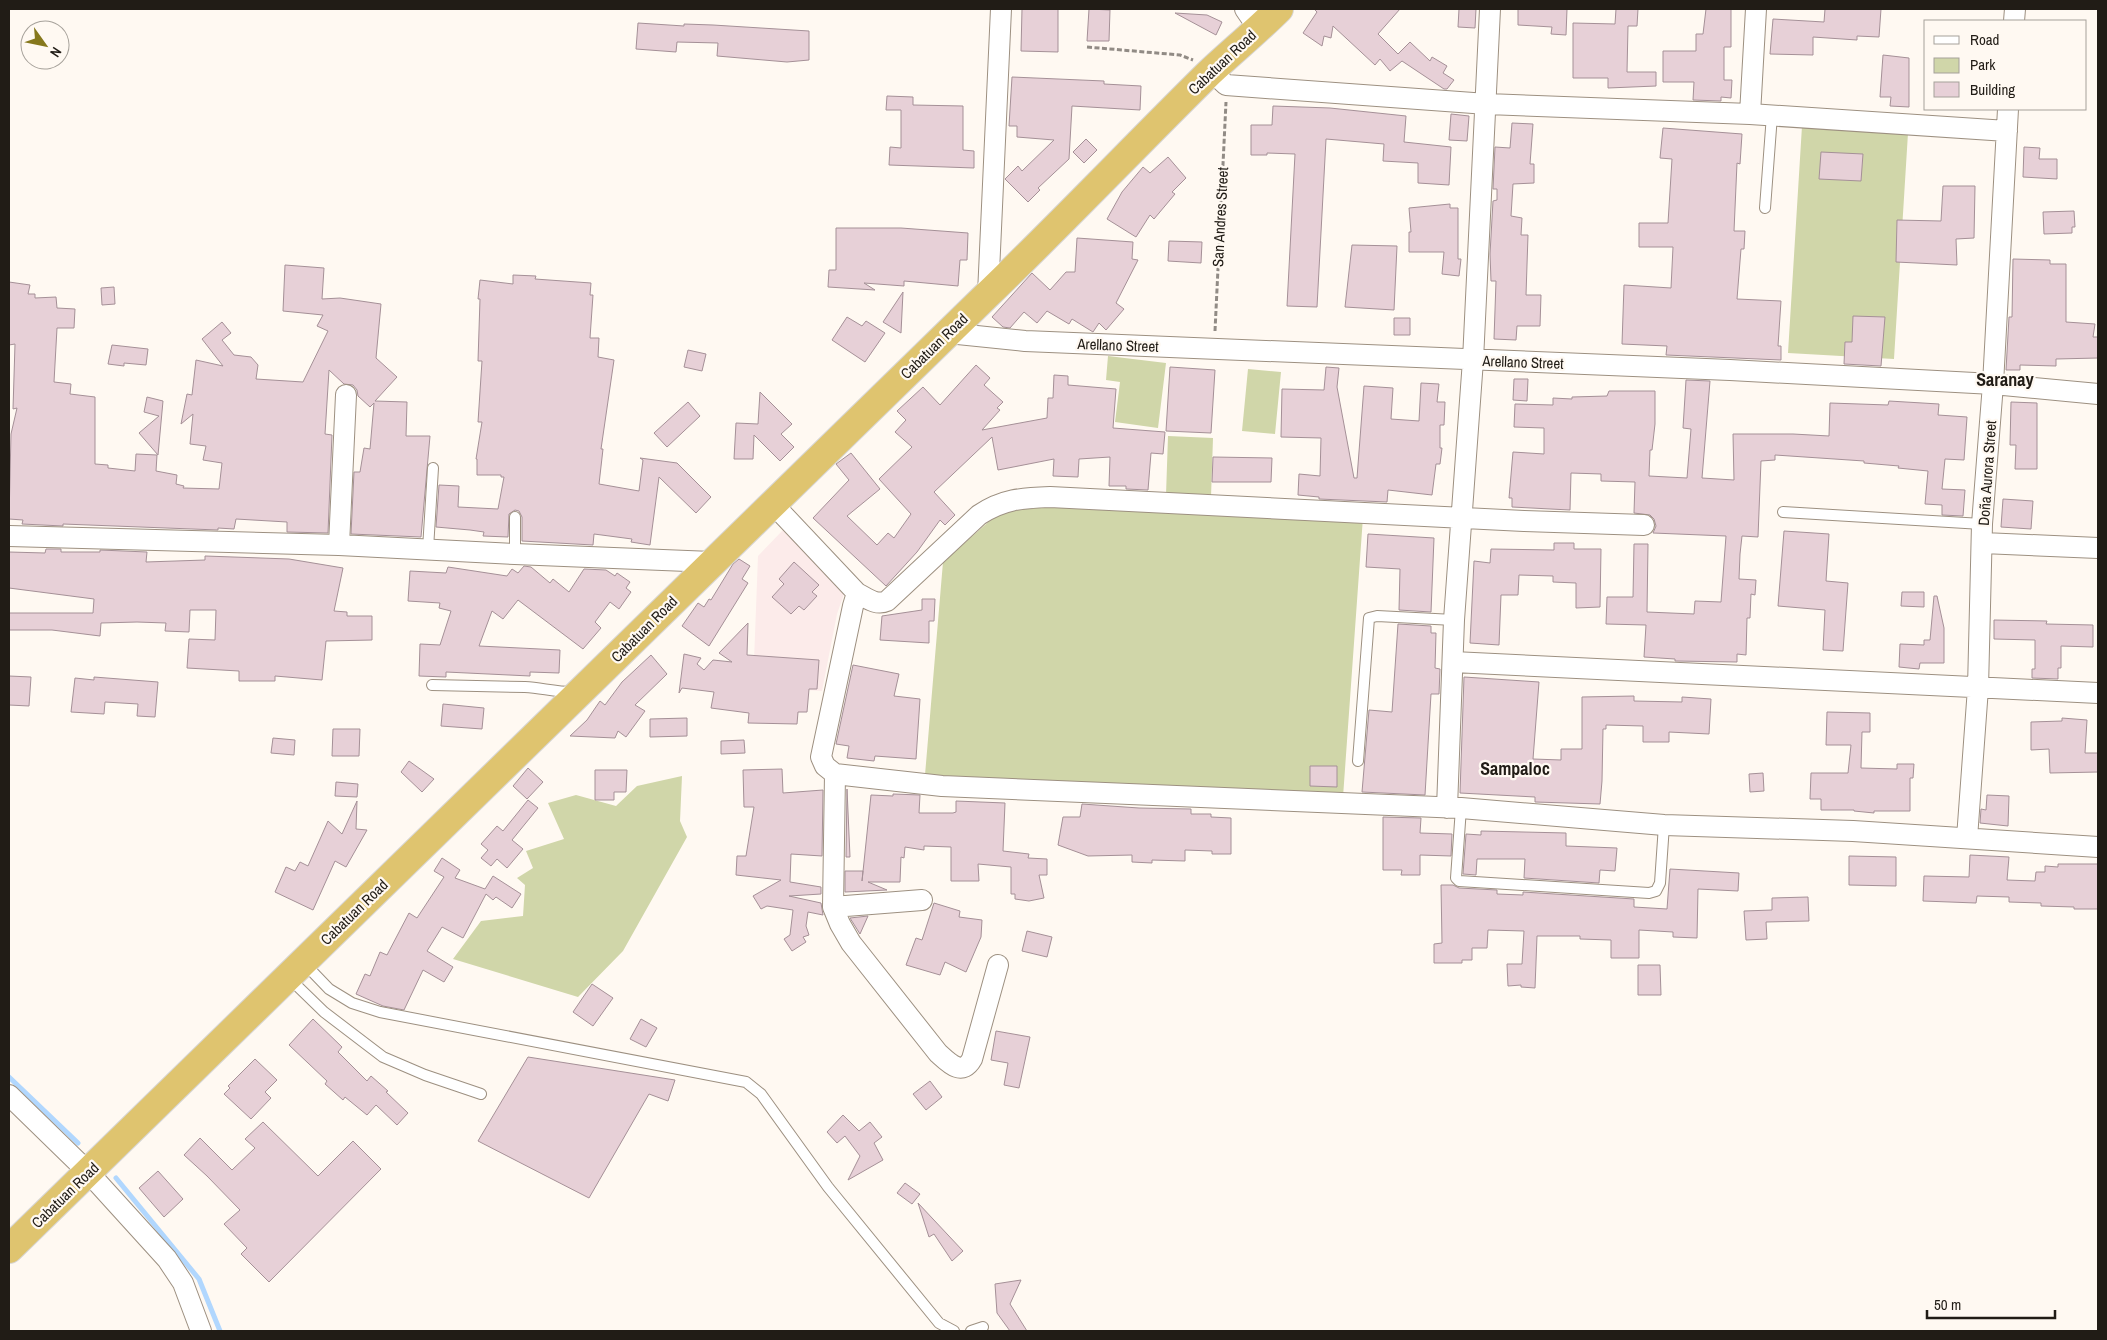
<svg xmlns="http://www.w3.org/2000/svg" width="2107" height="1340" font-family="'Archivo Narrow',sans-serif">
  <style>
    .industrial { fill: #fcebea }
    .green { fill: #d0d6a9 }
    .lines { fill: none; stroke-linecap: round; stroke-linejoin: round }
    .stream { stroke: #b1d7fe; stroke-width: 5 }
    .building { fill: #e7d0d7; stroke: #a59097 }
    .service-casing { stroke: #9d9081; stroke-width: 12 }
    .minor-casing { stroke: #9d9081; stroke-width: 22 }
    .trunk-casing { stroke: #d7d6d5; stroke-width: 30 }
    .path { stroke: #918b85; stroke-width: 3; stroke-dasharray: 5 2.5; stroke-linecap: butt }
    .service { stroke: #fff; stroke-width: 10 }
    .minor { stroke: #fff; stroke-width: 20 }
    .trunk { stroke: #dfc46f; stroke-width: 28 }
    .labels { text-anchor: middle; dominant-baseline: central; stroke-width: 4.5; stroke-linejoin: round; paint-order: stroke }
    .street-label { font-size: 15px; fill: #211c16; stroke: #fff9f2 }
    .quarter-label { font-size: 18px; font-weight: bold; fill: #211c16; stroke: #fff9f2 }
  </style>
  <rect width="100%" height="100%" fill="#fff9f2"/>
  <path class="industrial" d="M783 530 845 591 837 614 822 691 753 687 758 556Z"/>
  <path class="green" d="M1802 126 1908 133 1894 359 1788 353Z
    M1108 356 1166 363 1158 428 1115 422 1120 382 1106 380Z
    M1248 369 1281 372 1275 434 1242 431Z
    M1168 436 1213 438 1211 497 1166 495Z
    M1048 506 1363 517 1343 797 925 775 943 562 994 517 1021 507Z
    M682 776 680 821 687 837 623 951 578 997 453 959 481 921 523 916 525 885 517 878 533 868 526 851 564 839 548 803 576 795 616 806 637 786Z"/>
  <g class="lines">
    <path class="stream" d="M9 1077 78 1143
      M116 1178 199 1279 220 1331"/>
  </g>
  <path class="building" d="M1022 9H1058V52L1021 51Z
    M1089 9 1110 10 1109 41H1087Z
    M1314 9H1400L1378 34 1398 54 1410 42 1430 61 1432 57 1447 66 1443 73 1454 80 1447 89H1444L1402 61 1390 71 1380 59 1375 65 1333 26 1331 38 1324 36 1322 46 1303 33 1317 12Z
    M1459 9H1476L1475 28 1458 27Z
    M1518 9H1567L1566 35 1551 34 1552 27 1518 25Z
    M1616 9H1638L1637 26H1628L1627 72H1656V86L1608 88V78H1573V23L1615 24Z
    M1706 9H1731V47H1724V80H1732L1731 98 1721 97V101L1693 100 1694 82H1663V51H1696V34H1703Z
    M1825 9H1881L1879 37 1857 36V40L1813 37V55L1770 54 1773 19 1824 22Z
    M1175 13 1207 15 1222 22 1216 35Z
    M638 23 684 26V24L713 25 809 31V60L787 62 717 56 718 43 677 42 676 52 636 49Z
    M1883 55 1909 58V107L1890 106 1891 97H1880Z
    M1012 77 1104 81V84L1141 86 1140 110 1072 106 1069 159 1038 188 1040 190 1028 202 1005 179 1018 166 1022 171 1054 140 1017 137V126H1009Z
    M887 96 913 97V105L963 106V150L974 151V168L889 165 890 147 901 148V110H886Z
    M1273 106 1330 108 1406 116 1404 142 1451 147 1449 185 1418 183V163L1383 161 1384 144 1326 139 1317 307 1287 306 1295 154 1267 153V155H1251V125H1272Z
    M1451 114 1469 116 1467 141 1449 140Z
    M1512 123 1533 124 1530 164H1534V183L1513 184 1511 216 1522 218 1521 235H1528L1526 295H1541L1540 326H1517L1516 340 1494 339 1496 281H1491L1490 254 1493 201 1497 200V189H1493L1495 147 1510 148Z
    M1663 128 1742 134 1740 164 1737 163 1734 231H1745L1744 249H1741L1737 299 1781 301 1778 346H1781V360L1666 355 1667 346 1622 344 1624 285 1671 288 1673 247H1639V223H1668L1672 159 1660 158Z
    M1086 139 1097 150 1084 163 1073 152Z
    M2024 147 2040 148 2039 159H2057V179L2023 177Z
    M1821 152 1863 154 1861 181 1819 179Z
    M1168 157 1186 178 1172 192 1175 194 1154 219 1150 215 1136 237 1107 219 1122 192 1143 167 1150 173Z
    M1943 186H1975L1974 238 1956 239 1957 265 1896 262 1897 220 1941 221Z
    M1450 204V208H1458V259H1461L1459 276 1442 274 1444 252H1409V232H1411L1409 208Z
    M2074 211 2075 227H2072V233L2044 234 2043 212Z
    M836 228H901L968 233 967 260H960L958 286 904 281V286L864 283 875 290 828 287 829 270H836Z
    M1077 238 1133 242 1132 259 1138 260 1116 303 1124 309 1106 330 1099 323 1093 332 1072 319 1069 324 1047 311 1037 323 1024 312 1010 328 1003 327 992 317 1032 273 1050 290 1066 272H1075Z
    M1169 241 1202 242 1201 263 1168 261Z
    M1352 245 1397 246 1394 310 1345 307Z
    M2013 259 2050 260V264H2066V322L2095 324 2093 337H2098V358L2056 359V366L2020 365V370H2006L2009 317H2012Z
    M285 265 324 268 322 299 340 298 381 304 376 358 397 377 375 401 407 402 406 436H430L421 537 351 534 354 472H360L364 448 370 449 374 403 370 407 358 396 357 390 353 385 344 384 329 370 325 434 332 435 328 533 287 532V522L236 519 234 529 218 528V530L63 524V526L22 524 23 520 9 519 11 434 17 408 13 409 15 344 9 345V282L30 285 28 294H35V298L56 297 57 308 75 309 74 328H57L54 382 71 384 70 394 95 397V464L108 465V468L135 471 136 454 157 455 156 471 177 475 176 484 184 486 183 488 219 489 222 463 203 460 206 446 190 444 193 414 181 424 187 394 192 395 196 360 223 366 202 339 222 322 231 333 222 340 234 355 251 357 258 365 256 379 303 382 328 331 317 326 323 315 283 311Z
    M513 275 536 276 535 279 591 283 590 295H593L590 338H599L598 357 614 360 601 449H603L599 484 639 491 643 460 640 458 677 463 711 497 696 513 659 477 650 545 631 542 632 539 594 534 593 545 522 541V517L519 511 515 510 509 514 508 537 483 536 484 532 470 530 436 527 439 485 459 486 458 507 498 509 504 477H501V475H477V459H476L482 422H478L482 361H478L480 299H478L480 280 513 284Z
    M114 287 115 304 102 305 101 288Z
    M903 292 901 333 883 322Z
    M1853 316 1885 317 1881 366 1844 364 1845 342H1852Z
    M847 317 862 326 866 321 885 333 865 362 832 340Z
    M1394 318H1410V335H1394Z
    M112 345 148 349 146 365 124 363V366L108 364Z
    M688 350 706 354 702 371 684 367Z
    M976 365 990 378 984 385 1003 402 997 408 1000 410 982 430 1047 418 1048 398H1053L1054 375 1068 376V385L1116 389 1113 428 1165 432 1163 454 1151 453 1148 490 1126 489V486H1109L1110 457 1079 459 1078 477 1053 476 1054 459 998 470 992 437 934 492 955 515 945 525 940 520 917 552 886 586 813 518 849 480 836 464 851 453 880 489 847 516 877 545 888 533 894 538 911 514 879 479 912 447 895 432 906 420 897 411 923 387 940 405Z
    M1170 367 1215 370 1211 433 1166 431Z
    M1326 367 1339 368 1337 387 1354 478H1357L1364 386 1393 388 1391 419 1419 421 1421 383 1439 384 1437 402H1445L1444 425H1440V448H1442L1440 464H1436L1432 495 1388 490 1387 502 1319 499V497L1298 495 1299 474 1320 476 1321 438 1281 437 1282 389 1324 390Z
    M1514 379H1528L1527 401 1513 400Z
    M1686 380 1710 381 1702 478 1734 480 1733 434H1793L1829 436 1830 403 1888 405 1889 401 1939 404 1938 415 1967 417 1964 460 1945 459 1942 489 1965 490 1963 516 1942 515V505L1925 504 1928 471 1898 468 1899 466 1864 463V461L1775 455V460L1761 461 1758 537 1742 536 1740 554 1739 579 1756 580 1755 595 1751 594 1750 618H1747L1746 655 1737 654V662L1675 661V659L1644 657 1646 625 1606 624 1607 597H1633L1634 544H1648L1647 612 1694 614 1695 601 1721 602 1726 536 1653 533 1656 526 1654 519 1650 515 1634 513 1635 482 1601 481V474L1571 473 1570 510 1512 507V498H1509L1513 452 1544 454V428L1514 427 1515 404 1553 405V398L1572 399V397L1607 396 1609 391H1655V424L1652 450H1650L1649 476 1687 478 1691 429 1683 428Z
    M760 392 792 424 781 434 794 447 780 461 754 435 753 459H734L736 423 758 424Z
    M147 397 163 401 158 455 139 433 159 416 144 412Z
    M688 402 700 416 667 447 654 433Z
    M2011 402 2037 403V469H2015L2016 445H2010Z
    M1213 457 1272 458 1271 482H1212Z
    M2003 499 2033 501 2031 529 2001 527Z
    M1784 531 1829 534 1826 581 1848 583 1843 651 1823 650 1825 610 1778 606Z
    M1368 534 1434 538 1431 612 1399 610 1400 569 1366 567Z
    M1554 543H1574V549H1601L1600 607 1576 608V583L1553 582V576L1519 575 1518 595H1501L1499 645 1470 643 1474 561 1490 563 1491 549 1554 550Z
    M46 549H61V552H100V550L147 552 146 562 205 560V556L289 559 343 568 334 611 347 612V616H372V640L326 641 322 680 275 676V681H239V671L187 668 189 639 215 640 216 610H190L189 632 165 631 166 623 137 622 101 623 100 636 52 630H9V613H93L94 599 9 588V552L45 553Z
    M739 559 750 566 742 579 748 583 709 646 682 626 698 603 704 607 709 599 711 600 733 564Z
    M794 562 819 585 812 592 817 596 804 610 799 606 791 614 772 597 784 584 779 579Z
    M524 566 531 567 550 583 553 579 569 592 584 569 606 570 615 576 617 573 630 582 626 588 631 592 619 609 610 602 595 622 601 628 583 649 518 600 503 619 492 611 479 646 560 650 559 673 530 672V676L446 672V677L419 676 420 644 440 645 451 611 439 608 440 603 408 601 410 571 446 573 448 567 507 576 512 569 518 573Z
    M1902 592H1924V607L1901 606Z
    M1934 596H1937L1944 628V663H1920L1919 669 1899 667 1900 644 1924 645V640H1930Z
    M922 599H935L934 621H929V643L880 640 882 616 922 610Z
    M1994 620 2047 621 2046 624 2093 625V647L2061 646V668H2058V679L2032 678V669H2035V640L1994 639Z
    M748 623 747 655 819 660 817 689H809L807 712H798L797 724 748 723 749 713 711 708 714 692 682 688 679 693 684 654 701 658 697 664 704 670 713 660 732 662 719 653Z
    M1398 624 1431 626V633H1436L1435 668 1440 669 1439 694H1431L1425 795 1362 792 1369 710 1392 712Z
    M651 655 667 674 635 705 645 711 626 737 618 731 615 738 570 736 587 720 600 701 605 705 622 682Z
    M853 665 899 674 894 696 920 699 916 759 875 756 874 761 847 758 849 746 836 744Z
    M9 676 31 677 29 706 9 705Z
    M94 677 158 682 155 717 137 716 138 704 105 702 104 714 71 712 75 678 94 680Z
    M1464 677 1539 682 1533 759 1561 760V749H1582V697L1634 696V701L1682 702V697L1711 699 1709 734 1669 732V742H1643V726L1606 725V729H1603L1602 781 1600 804 1535 802V797L1460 793Z
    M443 704 484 708 482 729 441 726Z
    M1827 712 1870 713V732H1862L1861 768 1897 769V764H1914L1913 778H1910V811H1874V813L1854 811V810H1821V799H1810L1811 773H1848L1851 745H1826Z
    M687 718V736L650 737V719Z
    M2062 718 2087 720 2085 753H2098V772L2050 773 2049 749 2031 750V722L2062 721Z
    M333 729H360L359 756H332Z
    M273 738 295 740 294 755 271 753Z
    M744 740 745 753 721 754V741Z
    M409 761 434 779 422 792 401 772Z
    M1310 766H1337V787L1310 786Z
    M528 768 543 782 527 799 513 786Z
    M782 769 783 793 823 790 822 856 791 854 790 882 821 887V894L789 896 821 903 823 915 808 912 806 926 809 935 803 937 806 942 792 951 784 939 790 935 793 910 767 906 761 909 753 896 781 880 736 875 737 856H746L754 807H744L743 770Z
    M595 770H627L626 792H614V800H595Z
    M1763 773 1764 791 1750 792 1749 774Z
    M336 782 358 784 357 797 335 796Z
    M847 789 850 857H846Z
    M893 794 920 795 919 813H953L956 812V801L1005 803 1003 851 1029 854 1028 858 1047 859V875H1039L1044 898 1029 901 1015 899V894H1011V867L978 864 979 881H951V847L924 846V850L905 847 904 858 901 857 900 882H868L887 890 845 892V871H863L862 881 871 795 893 796Z
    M1987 795 2009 796 2008 826 1980 823 1981 809 1986 810Z
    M528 800 538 808 512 840 523 849 507 868 497 859 491 866 481 858 488 850 481 844 497 826 503 831Z
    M357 801 356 829 367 830 346 867 335 861 313 910 275 892 286 867 295 871 300 862 308 866 328 821 342 834Z
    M1082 804 1139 808 1191 809V814H1211V817L1231 818V854H1212V851L1185 850V861L1152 860V863L1132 862V855L1088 856 1058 845 1063 817H1080Z
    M1383 817 1421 818 1420 833 1452 834 1451 856 1420 855V875H1401L1402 870H1383Z
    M1481 831 1566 833V846L1617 848 1615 871 1600 870 1599 883 1524 878 1525 859H1477L1476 875 1463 874 1466 834 1481 835Z
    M1970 855 2009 857 2007 880 2035 881 2036 872H2045V866L2058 867V864H2098V909H2074V907L2041 906V903L2009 902V897L1977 896 1976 903 1923 901 1924 876 1969 877Z
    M1849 856 1896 857V886L1849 885Z
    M442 858 460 870 455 878 485 889 493 876 521 894 512 908 496 897 493 900 486 894 463 938 442 927 427 951 453 967 444 982 423 970 404 1010 383 1006 356 994 365 974 370 976 380 952 387 955 409 913 417 918 444 877 434 871Z
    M1670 869 1739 873 1738 891 1698 889 1697 938 1673 937V932L1639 930V958H1611V940L1580 939V936H1537L1535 988 1521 987V985L1508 986 1507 964H1522L1524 931 1488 930 1487 948H1472V960H1462V963H1434V944L1442 943 1441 885H1453L1459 888 1497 890V894L1523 895V892L1634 899V907L1667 909Z
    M1808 897 1809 921 1766 922 1767 939 1746 940 1744 911 1772 910V898Z
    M934 903 960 911 959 917 982 920 981 937 966 972 945 962 940 975 906 965 916 938 922 940Z
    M868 916 860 934 850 918Z
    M1027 931 1052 937 1047 957 1022 951Z
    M1638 965H1660L1661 995H1638Z
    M592 984 613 998 593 1026 573 1012Z
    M313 1019 342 1047 338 1052 367 1081 371 1076 388 1091 386 1092 408 1113 397 1125 376 1105 367 1115 345 1097 343 1100 325 1084 327 1081 289 1045Z
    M641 1019 657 1028 646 1047 630 1039Z
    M996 1031 1030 1037 1019 1088 1004 1085 1008 1063 991 1060Z
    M528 1057 675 1080 668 1101 649 1094 589 1198 478 1141Z
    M255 1059 277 1080 265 1092 271 1098 251 1119 224 1094 230 1088 228 1086Z
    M930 1081 942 1097 926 1110 913 1094Z
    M843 1115 859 1131 870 1122 882 1137 874 1143 883 1160 848 1180 860 1156 845 1136 837 1143 827 1132Z
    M263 1122 318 1176 353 1141 381 1169 269 1282 241 1254 247 1248 224 1224 240 1210 207 1176 184 1155 200 1138 232 1170 255 1148 245 1139Z
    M158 1171 183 1199 164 1217 139 1188Z
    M905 1183 920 1194 912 1204 897 1193Z
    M918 1203 963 1251 952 1261 934 1234 929 1237Z
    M1021 1280 1010 1304 1027 1331H1010L997 1313 995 1284Z"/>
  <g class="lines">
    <g class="service-casing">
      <path id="service" d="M1765 208 1772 115
        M1783 512 1982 524
        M428 549 433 468
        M515 554V517
        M432 685 525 687C542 688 555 692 573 692
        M1358 761 1369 618 1377 616 1454 620
        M1461 808 1456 878 1459 881 1649 893 1656 891 1660 883 1664 825
        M304 963 329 989 352 1003 380 1012 746 1082 761 1094 828 1187 939 1323 954 1331
        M288 977 324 1012 383 1057 425 1075 481 1094
        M971 1331 983 1327"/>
    </g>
    <g class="minor-casing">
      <path id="minor" d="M1245 9 1258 28
        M2014 21 2015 9
        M1211 71 1226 85 1487 104 1750 114 2007 131
        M1750 114 1756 9
        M988 294 1001 9
        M948 333 1025 341 1730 370 1993 384 2098 394
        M772 503 857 593C867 598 876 606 887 601L979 515C1003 499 1022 498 1050 497L1524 521 1644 525
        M9 536 339 545 515 554 712 562
        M1983 543 2098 548
        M339 545 346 395
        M857 593 853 606 821 757 825 766 835 774 942 786 1461 808 1664 825 1853 831 2098 847
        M1453 662 2098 693
        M835 774 833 907 840 924 851 943 938 1053C949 1063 962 1077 972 1059L998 965
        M1447 808 1454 620 1473 360 1490 9
        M1967 838 1978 688 1982 524 1993 384 2008 109
        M833 907 922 900
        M9 1095 88 1172 167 1259 183 1283 201 1331"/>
    </g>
    <g class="trunk-casing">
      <path id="trunk" d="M9 1249C335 932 660 613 986 296 1061 224 1133 148 1207 75 1230 53 1256 32 1279 9"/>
    </g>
    <path class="path" d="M1087 47 1180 55 1193 60
      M1215 331 1226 102"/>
    <use href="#service" class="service"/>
    <use href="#minor" class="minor"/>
    <use href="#trunk" class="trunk"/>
  </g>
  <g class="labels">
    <g class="street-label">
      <text transform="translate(1222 62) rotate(-43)">Cabatuan Road</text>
      <text transform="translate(1220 217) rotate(-87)">San Andres Street</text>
      <text transform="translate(1118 345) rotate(2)">Arellano Street</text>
      <text transform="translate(934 346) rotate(-44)">Cabatuan Road</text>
      <text transform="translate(1523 362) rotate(2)">Arellano Street</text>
      <text transform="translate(1987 473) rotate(-86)">Doña Aurora Street</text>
      <text transform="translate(644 629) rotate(-45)">Cabatuan Road</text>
      <text transform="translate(354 912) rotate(-44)">Cabatuan Road</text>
      <text transform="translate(65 1195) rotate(-44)">Cabatuan Road</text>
    </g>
    <g class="quarter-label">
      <text x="2005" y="379">Saranay</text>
      <text x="1515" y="768">Sampaloc</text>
    </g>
  </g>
  <rect width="2107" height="1340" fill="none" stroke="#211c16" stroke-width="20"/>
  <rect x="1924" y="20" width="162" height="90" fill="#fff9f2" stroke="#a6a19a"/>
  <rect x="1934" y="36" width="25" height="8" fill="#ffffff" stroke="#a6a19a"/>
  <text x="1970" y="45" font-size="15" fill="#211c16">Road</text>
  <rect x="1934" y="58" width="25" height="15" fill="#d0d6a9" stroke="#a6a19a"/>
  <text x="1970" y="70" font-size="15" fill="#211c16">Park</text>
  <rect x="1934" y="82" width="25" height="15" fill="#e7d0d7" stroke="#a6a19a"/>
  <text x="1970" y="95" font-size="15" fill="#211c16">Building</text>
  <g transform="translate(45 45) rotate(123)"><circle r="24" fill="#fff9f2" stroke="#a6a19a"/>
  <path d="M0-4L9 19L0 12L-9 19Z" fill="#86781c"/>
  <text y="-8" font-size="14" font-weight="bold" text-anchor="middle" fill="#211c16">N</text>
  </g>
  <path d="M1927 1310v8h128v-8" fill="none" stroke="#211c16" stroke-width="2.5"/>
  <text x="1934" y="1310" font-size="15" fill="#211c16" stroke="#fff9f2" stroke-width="4" paint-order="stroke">50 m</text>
</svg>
